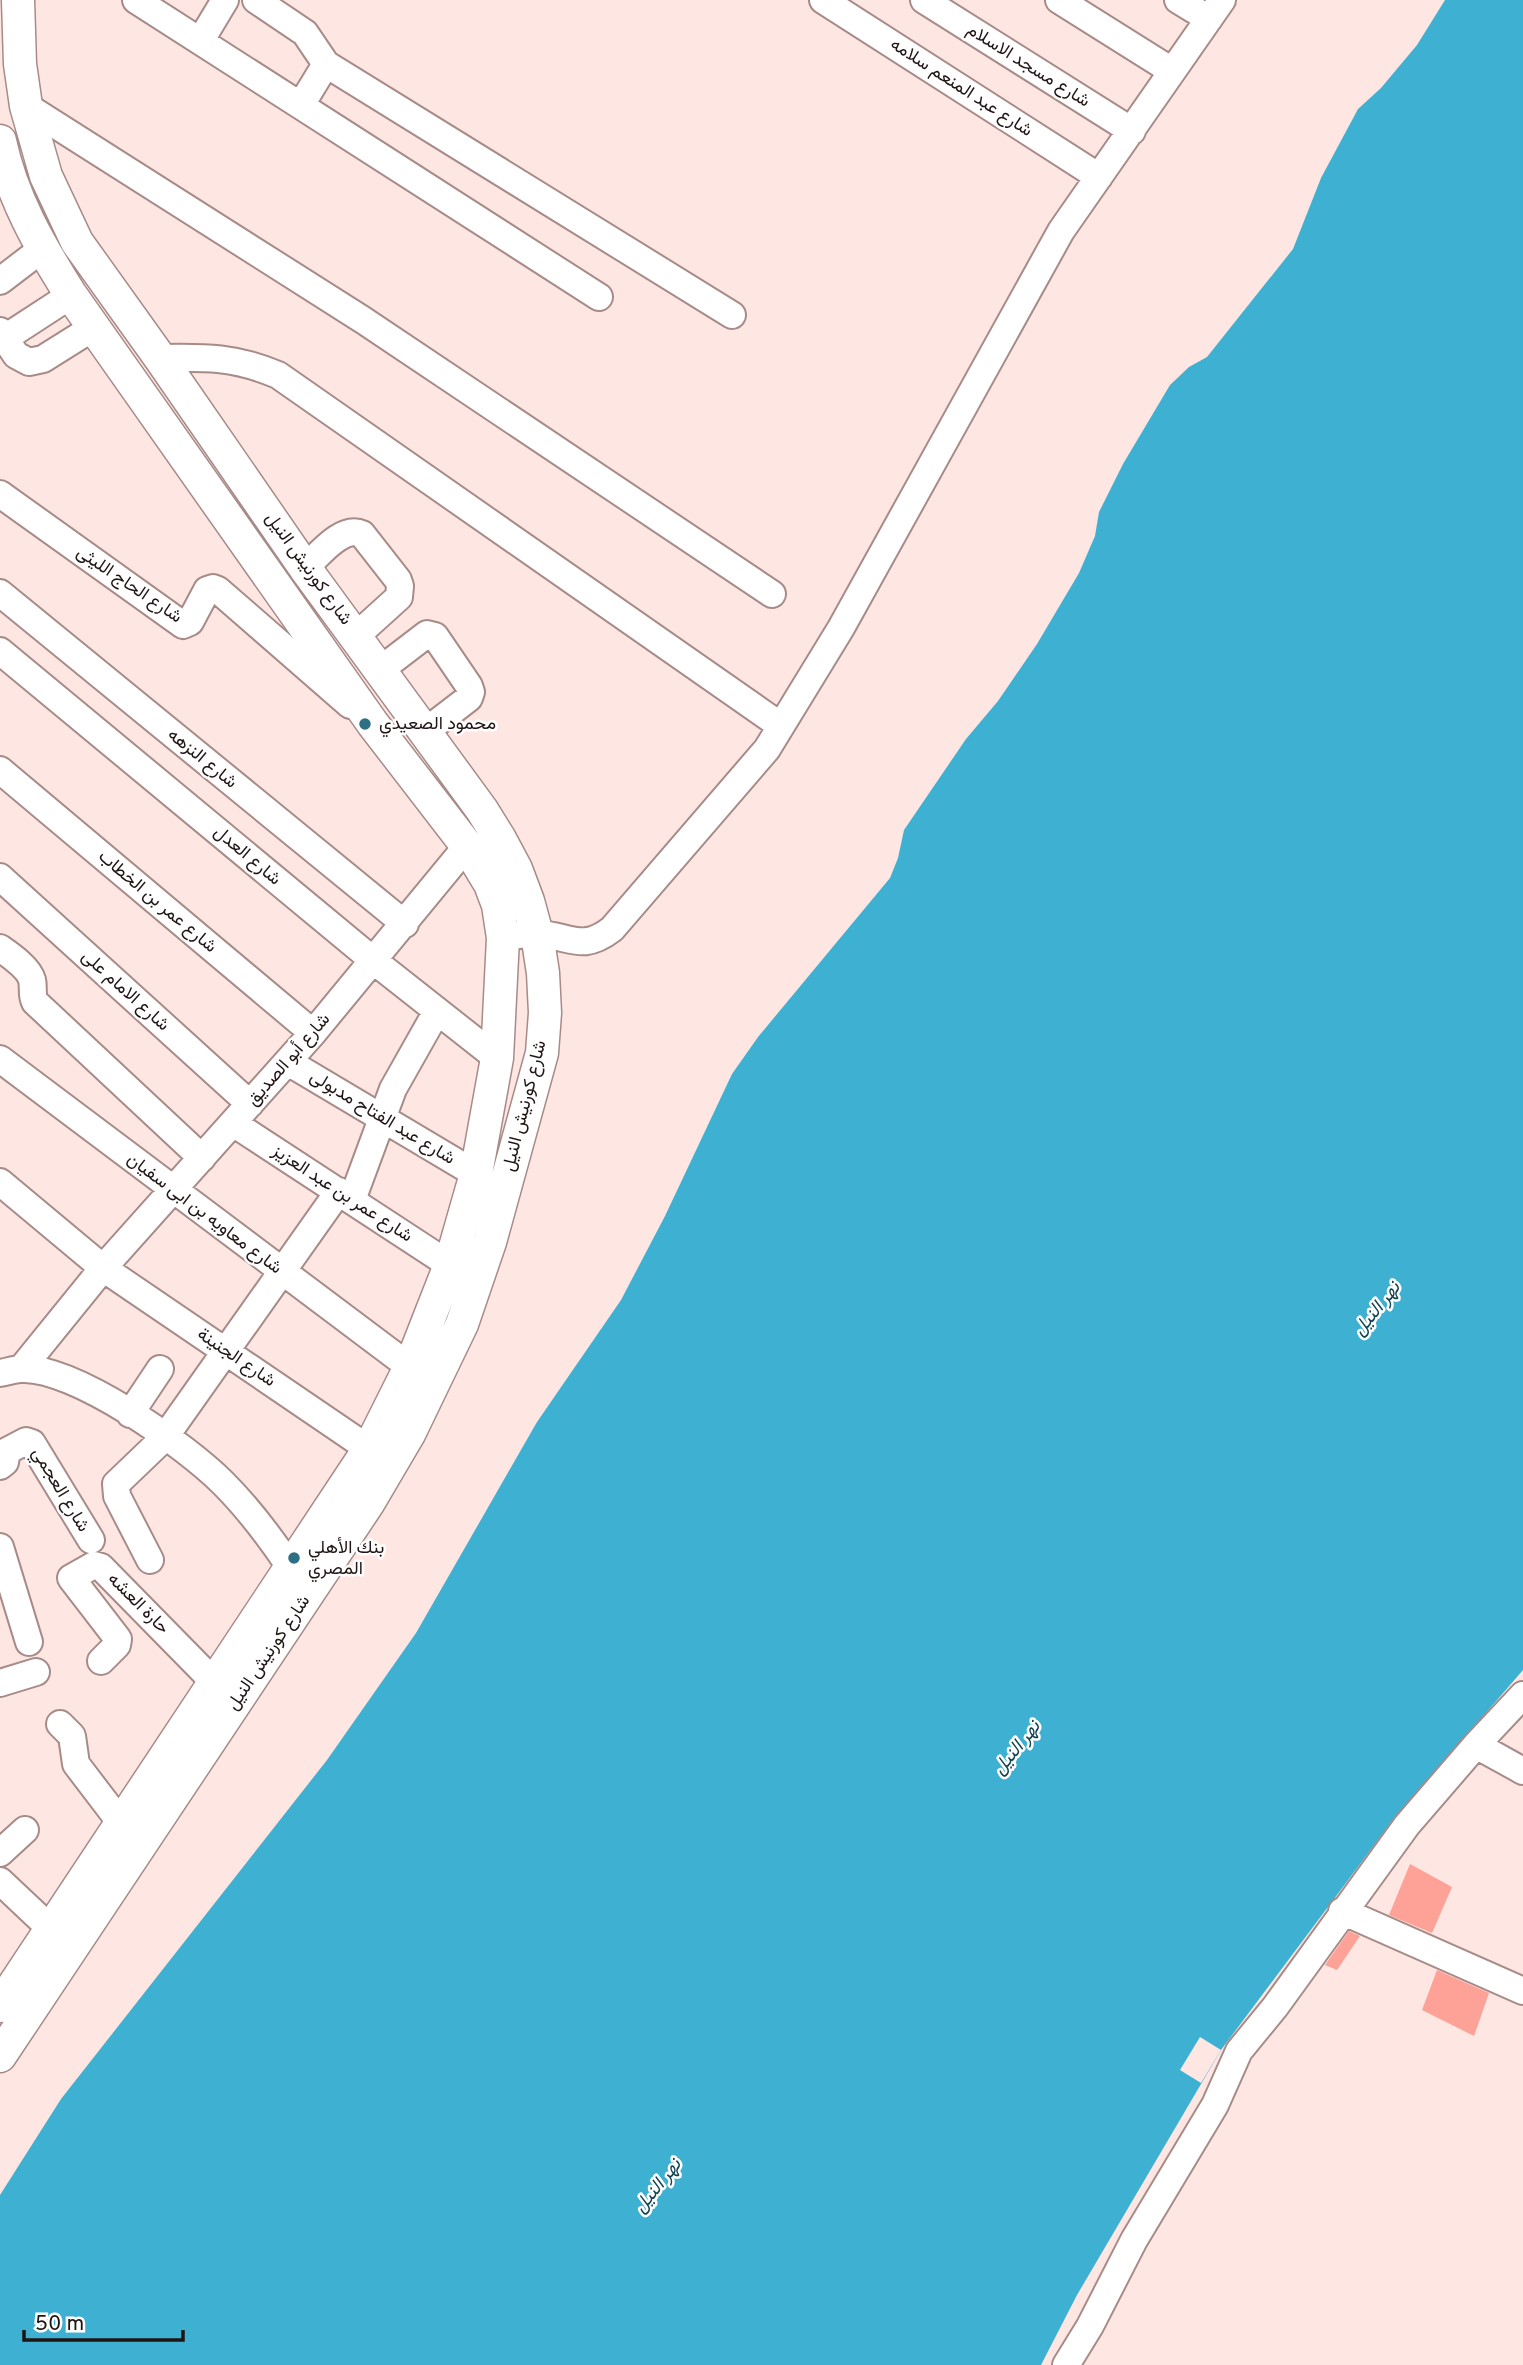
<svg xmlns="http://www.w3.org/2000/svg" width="1523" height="2365" font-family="Overpass,Vazirmatn,sans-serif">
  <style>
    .water { fill: #3eb1d3 }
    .pier { fill: #fee6e3 }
    .building { fill: #fea197 }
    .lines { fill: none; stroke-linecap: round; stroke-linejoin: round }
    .minor-casing { stroke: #a78b88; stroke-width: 30 }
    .major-casing { stroke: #a78b88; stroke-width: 35 }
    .minor { stroke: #fff; stroke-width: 26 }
    .major { stroke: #fff; stroke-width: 32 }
    .poi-dot { fill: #2f6f83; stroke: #fff; stroke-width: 2.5 }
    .labels { text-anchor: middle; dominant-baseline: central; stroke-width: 5; stroke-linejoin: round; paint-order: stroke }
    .street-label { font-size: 18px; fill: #1f1514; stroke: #fff }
    .poi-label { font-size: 18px; fill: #1f1514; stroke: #fff; text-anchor: start }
    .water-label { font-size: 19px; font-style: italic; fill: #114351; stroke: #fff }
  </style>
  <rect width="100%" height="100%" fill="#fee6e3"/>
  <path class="water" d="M1445 0H1523V1670L1390 1824 1221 2050 1077 2295 1041 2365H0V2195L61 2099 327 1760 416 1633 537 1422 621 1300 665 1216 732 1074 758 1037 890 878 898 858 904 830 966 739 998 701 1037 644 1079 573 1095 536 1099 512 1123 464 1170 385 1189 367 1207 357 1293 249 1321 178 1358 109 1381 88 1417 45Z"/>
  <path class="pier" d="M1200 2037 1221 2050 1201 2083 1180 2070Z"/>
  <path class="building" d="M1410 1864 1452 1887 1432 1933 1389 1915Z
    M1349 1931 1360 1936 1337 1970 1325 1965Z
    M1437 1970 1489 1993 1474 2036 1422 2010Z"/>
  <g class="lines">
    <g class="minor-casing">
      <path id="minor" d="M136 0 599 297
        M256 0 305 33 326 64 732 315
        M823 0 1099 177
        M924 0 1132 131
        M1059 0 1172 71
        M1178 0 1209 19
        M201 40 225 0
        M301 105 326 64
        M26 106 363 320 772 594
        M0 281 42 249
        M0 331 16 355 29 362 43 359 94 327
        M5 338 71 295
        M160 358C206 357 236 357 278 375L781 726
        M0 494 183 625 190 622 207 590 213 588 218 590 350 705
        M305 568C319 555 342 525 362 534L398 580 400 586 399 597 356 636
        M0 593 405 924
        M0 651 374 961 497 1058
        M380 670 427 634 435 636 469 686 471 692 469 698 426 731
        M0 770 313 1033
        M0 877 250 1104
        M503 938C514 936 526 933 537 934 570 935 581 953 612 929L767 749 841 628 1061 231 1222 0
        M0 948C10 955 29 968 32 980 34 988 31 994 35 1002L202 1158
        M0 1059 410 1367
        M288 1062 476 1174
        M233 1123 450 1265
        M0 1182 103 1268 369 1449
        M352 1200 393 1089 437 1011
        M22 1368 103 1268 313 1033 467 846
        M0 1373C7 1372 14 1369 21 1369 74 1366 186 1446 223 1483 249 1509 270 1537 290 1567
        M130 1414 160 1369
        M0 1466 5 1462 7 1451 26 1441 32 1443 91 1540
        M0 1547 29 1642
        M150 1560 117 1496 116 1484 165 1437 339 1191
        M101 1661 117 1645 118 1639 71 1578 94 1565 101 1567 214 1682
        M0 1683 36 1672
        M60 1724 72 1736 76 1764 121 1823
        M1476 1745 1523 1771
        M0 1853 25 1830
        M0 1881 51 1929
        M1342 1911 1523 1991
        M1066 2365 1090 2326 1134 2240 1215 2105 1239 2051 1275 2007 1407 1825 1476 1745 1523 1695"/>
    </g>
    <g class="major-casing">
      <path id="major" d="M0 141C12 198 40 246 71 295L373 724 467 846 490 884 498 905 503 938 497 1058 476 1174 450 1265 410 1367 369 1449 0 2006
        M0 2056 369 1502 409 1434 462 1324 490 1242 542 1053 545 1013 543 973 537 934 528 901 516 869 500 839 482 810 305 568 160 358 77 242 46 176 26 106 20 64 18 0"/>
    </g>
    <use href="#minor" class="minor"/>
    <use href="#major" class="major"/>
  </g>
  <g class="poi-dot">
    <circle cx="365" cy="724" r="7"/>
    <circle cx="294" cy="1558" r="7"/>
  </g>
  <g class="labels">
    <g class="street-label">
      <text transform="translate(1028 66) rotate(32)">شارع مسجد الاسلام</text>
      <text transform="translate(961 88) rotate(33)">شارع عبد المنعم سلامه</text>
      <text transform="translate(308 569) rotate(54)">شارع كورنيش النيل</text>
      <text transform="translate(129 585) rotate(34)">شارع الحاج الليثى</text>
      <text transform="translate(202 759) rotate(39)">شارع النزهه</text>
      <text transform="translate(247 856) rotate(40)">شارع العدل</text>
      <text transform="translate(157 902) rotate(40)">شارع عمر بن الخطاب</text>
      <text transform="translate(125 991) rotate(42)">شارع الامام على</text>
      <text transform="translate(289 1060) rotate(-49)">شارع أبو الصديق</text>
      <text transform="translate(525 1106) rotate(-76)">شارع كورنيش النيل</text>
      <text transform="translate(382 1118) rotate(31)">شارع عبد الفتاح مدبولى</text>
      <text transform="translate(342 1194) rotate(33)">شارع عمر بن عبد العزيز</text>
      <text transform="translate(204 1214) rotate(37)">شارع معاويه بن ابى سفيان</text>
      <text transform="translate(236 1358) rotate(34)">شارع الجنينة</text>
      <text transform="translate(60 1490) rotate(59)">شارع العجمي</text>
      <text transform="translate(138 1604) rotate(45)">حارة العشه</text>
      <text transform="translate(269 1653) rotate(-56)">شارع كورنيش النيل</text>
    </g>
    <g class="poi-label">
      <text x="379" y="724">محمود الصعيدي</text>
      <text x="308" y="1548">بنك الأهلي<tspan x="308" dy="21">المصري</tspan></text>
    </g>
    <g class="water-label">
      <text transform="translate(1377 1309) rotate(-51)">نهر النيل</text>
      <text transform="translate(1017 1748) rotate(-51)">نهر النيل</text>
      <text transform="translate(658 2186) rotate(-51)">نهر النيل</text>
    </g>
  </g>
  <path d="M24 2330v10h159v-10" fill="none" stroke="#1f1514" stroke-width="3.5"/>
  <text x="35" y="2330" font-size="21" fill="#1f1514" stroke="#ffffff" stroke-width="5" paint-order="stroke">50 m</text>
</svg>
